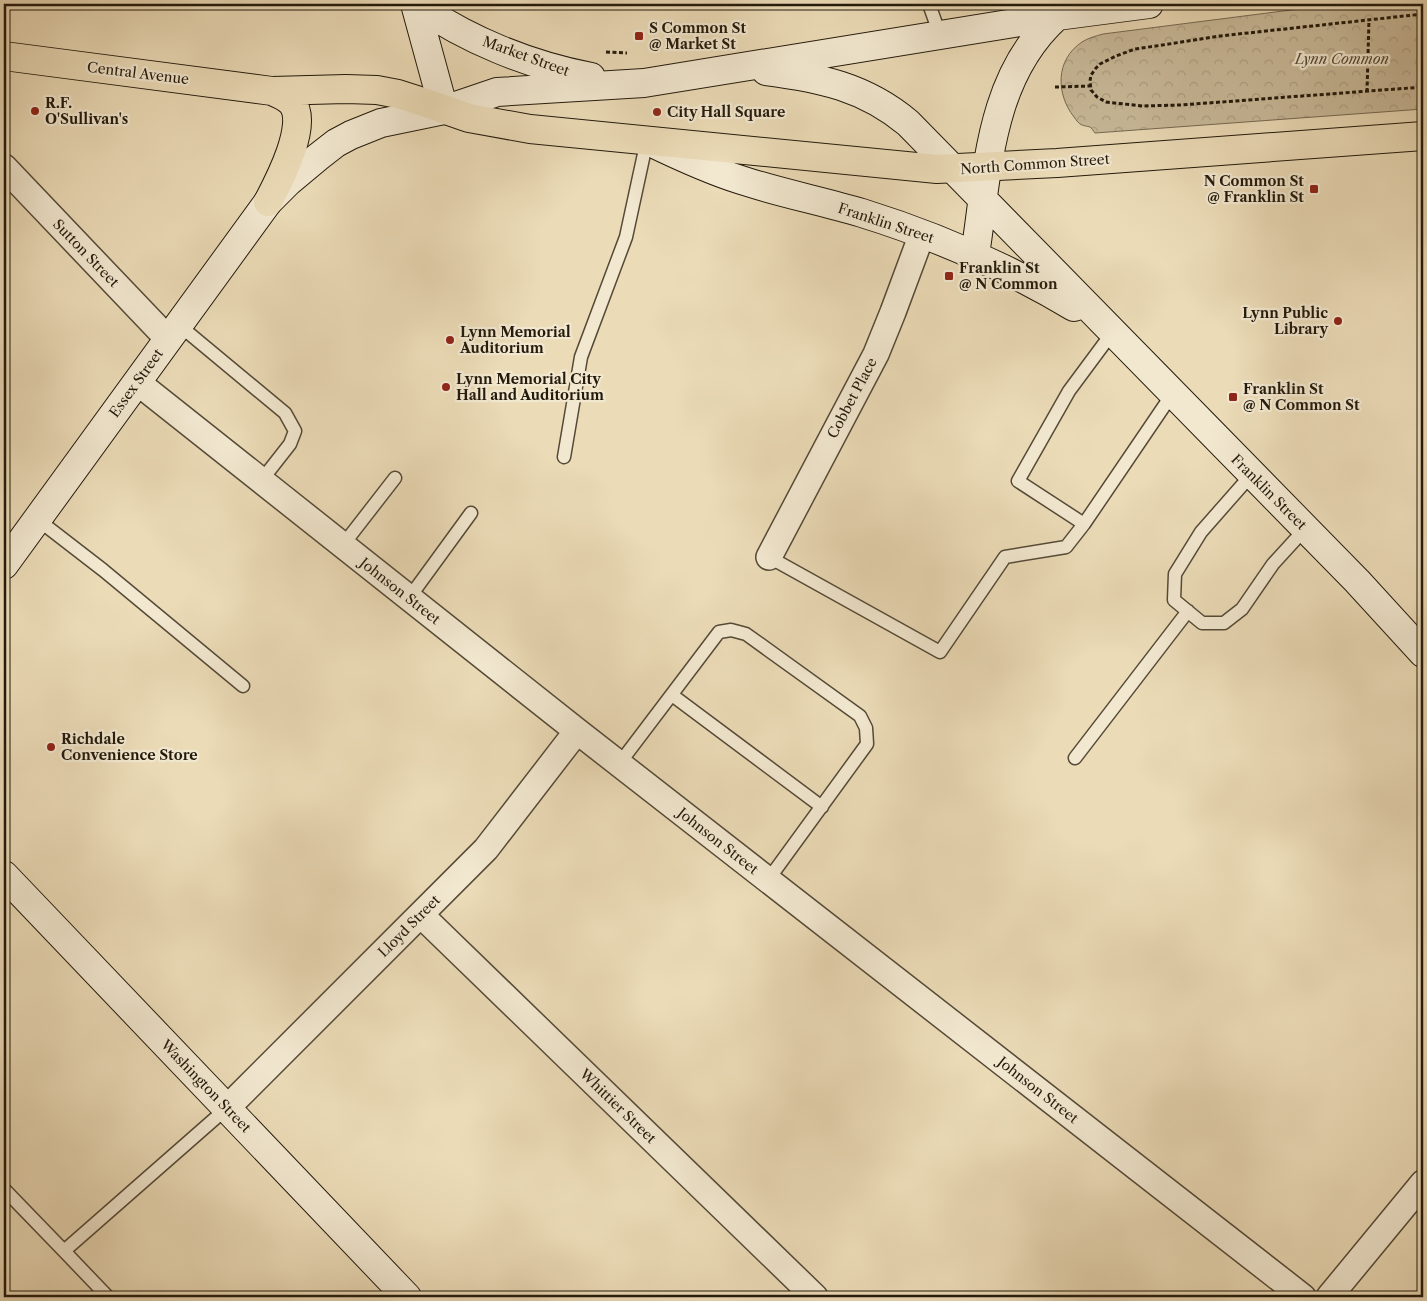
<svg xmlns="http://www.w3.org/2000/svg" width="1427" height="1301" font-family="'Libre Caslon Text',serif">
  <style>
    .park { fill: url(#park-crowns); stroke: #766a53 }
    .lines { fill: none; stroke-linecap: round; stroke-linejoin: round }
    .service-casing { stroke: #554a37; stroke-width: 15 }
    .minor-casing { stroke: #554a37; stroke-width: 28 }
    .secondary-casing { stroke: #231a0c; stroke-width: 30 }
    .primary-casing { stroke: #231a0c; stroke-width: 30 }
    .path { stroke: #231a0c; stroke-width: 3; stroke-dasharray: 4 2.5; stroke-linecap: butt }
    .service { stroke: #f2e8d0; stroke-width: 12 }
    .minor { stroke: #f2e8d0; stroke-width: 25 }
    .secondary { stroke: #f2e8d0; stroke-width: 28 }
    .primary { stroke: #ebdbb7; stroke-width: 28 }
    .poi-dot { fill: #8f2418; stroke: #f2e8d0; stroke-width: 2 }
    .labels { text-anchor: middle; dominant-baseline: central; stroke-width: 4.5; stroke-linejoin: round; paint-order: stroke }
    .poi-label { font-size: 14px; font-weight: bold; fill: #231a0c; stroke: #f2e8d0; text-anchor: start }
    .street-label { font-size: 14px; fill: #231a0c; stroke: #f2e8d0 }
    .park-label { font-size: 14px; font-style: italic; fill: #554a37; stroke: #f2e8d0 }
  </style>
  <defs>
    <pattern id="park-crowns" width="20" height="18" patternUnits="userSpaceOnUse" patternTransform="scale(1.25)"><rect width="20" height="18" fill="#c9ba9a"/><path d="M2 6a3 3 0 1 1 6 0M12 15a3 3 0 1 1 6 0" fill="none" stroke="#ac9f84"/></pattern>
  </defs>
  <rect width="100%" height="100%" fill="#ebdbb7"/>
  <filter id="stains"><feTurbulence type="fractalNoise" baseFrequency=".004" numOctaves="4"/><feColorMatrix values="0 0 0 0 .2 0 0 0 0 .09 0 0 0 0 .02 0 0 0 .5 -.17"/></filter>
  <radialGradient id="worn" r=".72"><stop offset=".6" stop-color="#630" stop-opacity="0"/><stop offset="1" stop-color="#630" stop-opacity=".3"/></radialGradient>
  <path class="park" d="M1338 4H1423V109L1095 133C1093 131 1092 128 1090 127 1087 126 1084 126 1082 125 1079 124 1076 120 1074 117 1056 94 1055 60 1082 42 1088 38 1096 36 1103 34Z"/>
  <g class="lines">
    <g class="service-casing">
      <path id="service" d="M929 4 940 35
        M179 325 285 413 295 431 290 444 261 481
        M564 457 581 357 626 237 647 140
        M1252 474 1201 532 1175 574 1174 600 1202 623H1224L1242 609 1273 564 1305 529
        M37 519 103 570 243 686
        M1084 524 1018 481 1069 391 1112 333
        M343 545 395 478
        M769 557 940 652 1005 557 1066 547 1084 524 1173 393
        M409 598 471 513
        M672 695 822 807
        M1075 758 1188 611
        M619 764 719 632 731 630 746 634 860 716 866 728 867 744 768 880
        M4 1189 64 1251
        M108 1297 64 1251 227 1108"/>
    </g>
    <g class="minor-casing">
      <path id="minor" d="M4 167 168 339
        M137 382 577 731 1303 1297
        M769 557 876 354 893 312 922 234
        M421 915 815 1297
        M227 1108 486 849 577 731
        M1329 1297 1423 1183"/>
    </g>
    <g class="secondary-casing">
      <path id="secondary" d="M415 4 444 110
        M416 4C467 40 529 65 591 77
        M766 71C821 78 865 87 908 123L1357 581 1423 653
        M650 142C679 156 709 170 741 180 780 193 822 201 862 213 936 236 1007 267 1074 307
        M975 255C988 171 989 77 1057 16
        M4 565 268 202 288 182 318 157 336 143 351 135 381 123 444 110 497 92 644 83 1057 16 1149 4
        M4 875 407 1297"/>
    </g>
    <g class="primary-casing">
      <path id="primary" d="M4 56 272 91 346 89 377 90 398 94 423 102 469 118 530 129 937 169 1057 163 1423 136
        M268 202C279 181 309 124 292 103 287 97 279 94 272 91"/>
    </g>
    <path class="path" d="M1423 14 1220 36 1156 46 1135 49 1116 56 1100 64 1096 68 1091 75 1090 81 1091 90 1097 97 1106 102 1142 106 1181 105 1423 87
      M606 52 627 53
      M1055 87 1090 86
      M1367 92 1369 19"/>
    <use href="#service" class="service"/>
    <use href="#minor" class="minor"/>
    <use href="#secondary" class="secondary"/>
    <use href="#primary" class="primary"/>
  </g>
  <g class="poi-dot">
    <rect x="634" y="31" width="10" height="10" rx="2.5"/>
    <circle cx="35" cy="111" r="5"/>
    <circle cx="657" cy="112" r="5"/>
    <rect x="1309" y="184" width="10" height="10" rx="2.5"/>
    <rect x="944" y="271" width="10" height="10" rx="2.5"/>
    <circle cx="1338" cy="321" r="5"/>
    <circle cx="450" cy="340" r="5"/>
    <circle cx="446" cy="387" r="5"/>
    <rect x="1228" y="392" width="10" height="10" rx="2.5"/>
    <circle cx="51" cy="747" r="5"/>
  </g>
  <g class="labels">
    <g class="poi-label">
      <text x="649" y="28">S Common St<tspan x="649" dy="16">@ Market St</tspan></text>
      <text x="45" y="103">R.F.<tspan x="45" dy="16">O'Sullivan's</tspan></text>
      <text x="667" y="112">City Hall Square</text>
      <text x="1304" y="181" text-anchor="end">N Common St<tspan x="1304" dy="16">@ Franklin St</tspan></text>
      <text x="959" y="268">Franklin St<tspan x="959" dy="16">@ N Common</tspan></text>
      <text x="1328" y="313" text-anchor="end">Lynn Public<tspan x="1328" dy="16">Library</tspan></text>
      <text x="460" y="332">Lynn Memorial<tspan x="460" dy="16">Auditorium</tspan></text>
      <text x="456" y="379">Lynn Memorial City<tspan x="456" dy="16">Hall and Auditorium</tspan></text>
      <text x="1243" y="389">Franklin St<tspan x="1243" dy="16">@ N Common St</tspan></text>
      <text x="61" y="739">Richdale<tspan x="61" dy="16">Convenience Store</tspan></text>
    </g>
    <g class="street-label">
      <text transform="translate(526 56) rotate(20)">Market Street</text>
      <text transform="translate(138 73) rotate(7)">Central Avenue</text>
      <text transform="translate(1035 164) rotate(-4)">North Common Street</text>
      <text transform="translate(886 223) rotate(18)">Franklin Street</text>
      <text transform="translate(86 253) rotate(46)">Sutton Street</text>
      <text transform="translate(136 383) rotate(-54)">Essex Street</text>
      <text transform="translate(852 398) rotate(-62)">Cobbet Place</text>
      <text transform="translate(1269 492) rotate(45)">Franklin Street</text>
      <text transform="translate(400 591) rotate(38)">Johnson Street</text>
      <text transform="translate(718 841) rotate(38)">Johnson Street</text>
      <text transform="translate(409 926) rotate(-45)">Lloyd Street</text>
      <text transform="translate(206 1086) rotate(46)">Washington Street</text>
      <text transform="translate(1038 1090) rotate(38)">Johnson Street</text>
      <text transform="translate(618 1106) rotate(44)">Whittier Street</text>
    </g>
    <g class="park-label">
      <text x="1342" y="59">Lynn Common</text>
    </g>
  </g>
  <rect width="1427" height="1301" fill="none" stroke="#ebdbb7" stroke-width="20"/>
  <rect x="5" y="5" width="1417" height="1291" fill="none" stroke="#231a0c" stroke-width="2.5"/>
  <rect x="10" y="10" width="1407" height="1281" fill="none" stroke="#231a0c"/>
  <rect width="100%" height="100%" filter="url(#stains)"/>
  <rect width="100%" height="100%" fill="url(#worn)"/>
</svg>
